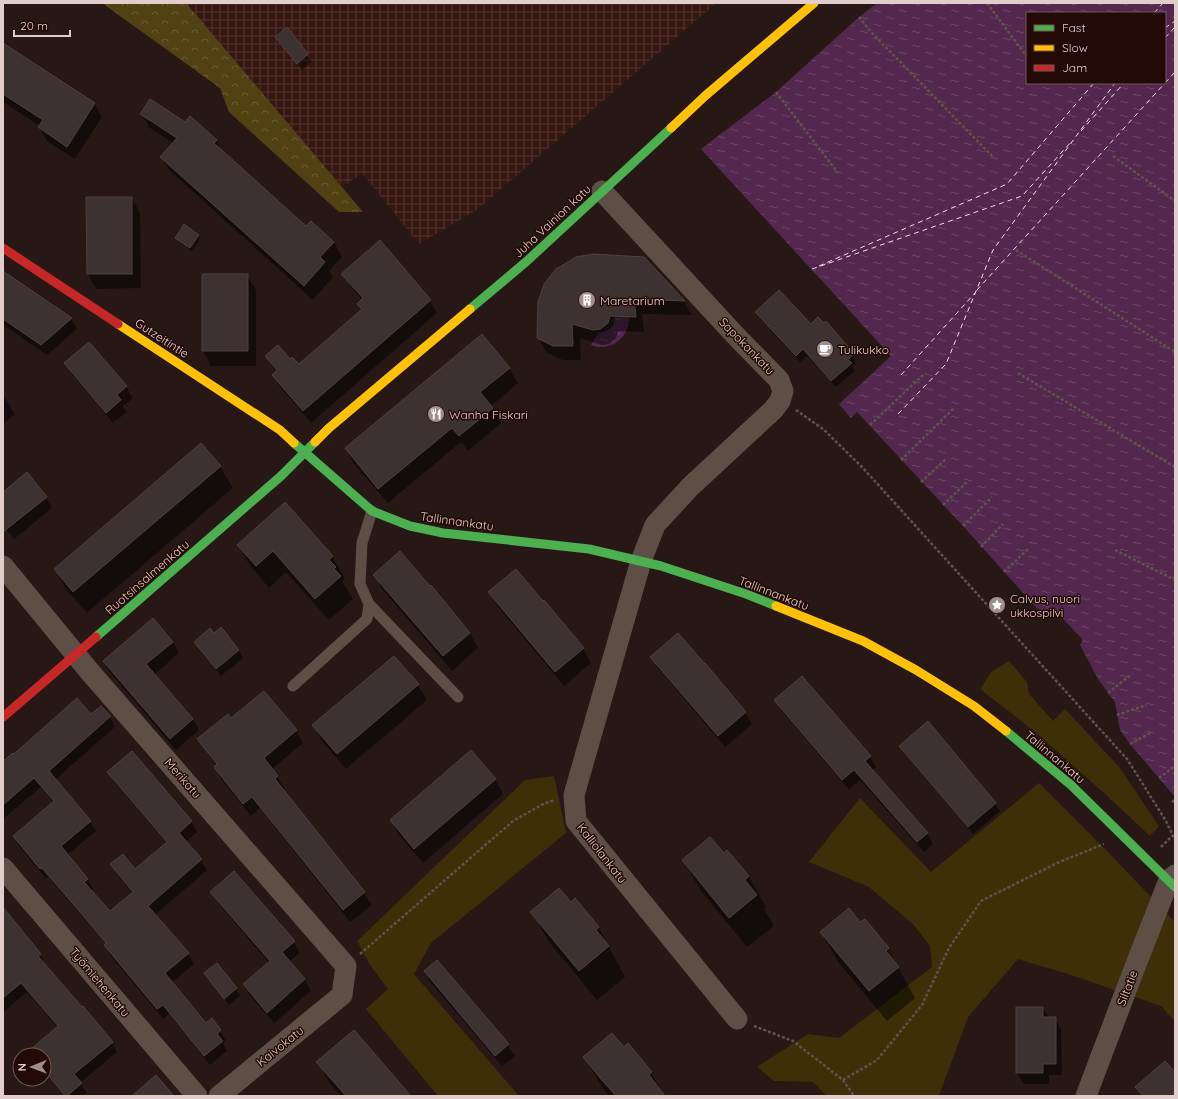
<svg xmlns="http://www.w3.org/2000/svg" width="1178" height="1099" font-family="Quicksand,sans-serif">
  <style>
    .industrial { fill: url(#industrial-grid) }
    .green { fill: #3d2f08 }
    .forest { fill: url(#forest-crowns) }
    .water { fill: url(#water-ripples); fill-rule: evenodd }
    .shadow { fill: #0007 }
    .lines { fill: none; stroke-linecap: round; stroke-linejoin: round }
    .ferry { stroke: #f9d9f4; stroke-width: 1; stroke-dasharray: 5 4; stroke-linecap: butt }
    .building { fill: #3e3132; stroke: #4e4141 }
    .path { stroke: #5f544c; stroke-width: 2.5; stroke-dasharray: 3 2; stroke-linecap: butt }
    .lane { stroke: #5d4f46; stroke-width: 11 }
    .street { stroke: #5d4f46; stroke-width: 21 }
    .fast { stroke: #4caf50; stroke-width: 9 }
    .slow { stroke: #ffc107; stroke-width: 9 }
    .jam { stroke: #c62828; stroke-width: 9 }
    .labels { text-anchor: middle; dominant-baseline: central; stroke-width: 3; stroke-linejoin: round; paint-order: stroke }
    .street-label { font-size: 12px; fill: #e1cdc9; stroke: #240a06 }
    .poi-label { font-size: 12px; fill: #e1cdc9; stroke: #240a06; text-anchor: start }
  </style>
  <defs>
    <pattern id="industrial-grid" width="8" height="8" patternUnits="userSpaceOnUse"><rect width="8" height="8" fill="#361611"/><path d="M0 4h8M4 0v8" fill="none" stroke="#533732"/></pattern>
    <pattern id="forest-crowns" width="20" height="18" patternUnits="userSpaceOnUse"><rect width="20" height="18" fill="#524213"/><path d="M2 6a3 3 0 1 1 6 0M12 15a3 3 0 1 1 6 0" fill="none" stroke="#6b5c34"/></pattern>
    <pattern id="water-ripples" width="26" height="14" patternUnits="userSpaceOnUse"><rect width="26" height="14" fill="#54274e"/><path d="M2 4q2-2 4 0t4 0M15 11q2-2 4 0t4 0" fill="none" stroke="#6c4566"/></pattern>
  </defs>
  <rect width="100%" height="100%" fill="#271816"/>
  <path class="industrial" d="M172 3H716L478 209 419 244 362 173 336 192Z"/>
  <path class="green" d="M1009 661 1027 682 1029 694 1053 721 1065 709 1120 768 1159 826 1150 836 1104 793 1034 731 980 689 991 672Z
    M554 776 566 833 431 943 414 974 519 1096H438L366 1009 388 989 370 965 357 941 525 780Z
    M1039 783 1110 854 1175 922V1022L1161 1006 1071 975 1018 959 968 1017 939 1096H827L813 1082 774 1081 757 1067 808 1034 839 1038 932 967 930 946 913 924 869 887 809 862 860 798 931 872Z"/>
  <path class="forest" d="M102 3H186L363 212H339L229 112 220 88Z"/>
  <path class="water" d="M877 3H1175V797L1130 744 1120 730 1115 702 1098 679 1080 645 1083 640 1053 608 1043 615 963 526 857 412 851 418 839 404 891 356 701 149 776 92 859 17ZM1027 13H1165V83H1027Z
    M615 317H629C630 337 610 353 591 345L598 333C608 332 615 327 615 317Z"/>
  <path class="shadow" d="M287 29 312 62 302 70 281 44 277 37Z
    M3 45 95 104 102 117 75 159 47 141 39 127 40 126 3 102Z
    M141 114 185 123 216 140 222 151 307 227 334 242 342 257 329 271 333 277 313 300 170 171 161 157 173 143 150 128Z
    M132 198 140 213 141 288 96 289 88 274Z
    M198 235 200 239 192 251 178 241 176 238Z
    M380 242 430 301 437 313 311 423 280 387 273 375 276 372 266 356 290 360 299 366 362 311 358 304 362 300 350 286 343 274Z
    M643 258 684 301 692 315 642 314 644 332 618 331 616 338 609 344 602 345 580 338 581 360H563L547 353 538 337Z
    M3 272 71 318 77 329 47 355 3 325Z
    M247 275 256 290V366H211L203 351Z
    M756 313 811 326 848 348 856 363 852 366 855 371 836 387 807 356 800 362 760 319Z
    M65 363 126 387 133 398 123 406 127 412 113 423 72 374Z
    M509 368 518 383 491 406 501 423 468 451 461 442 388 503 354 464 346 449Z
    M3 395 15 414 3 424Z
    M201 444 220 467 233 488 87 613 67 591 55 569Z
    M3 493 46 497 52 508 14 539 3 524Z
    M238 545 332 557 345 578 342 581 353 599 329 620 286 572 269 588 251 567Z
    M516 570 557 617 583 648 591 663 564 686 498 607 489 593Z
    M374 575 470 633 478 648 452 671 383 590Z
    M221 629 239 650 243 658 221 676 199 650 195 642 214 634Z
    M678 635 745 713 752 724 725 747 658 668 652 657Z
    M173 642 179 653 154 675 193 719 199 730 176 750 110 672 104 661Z
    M394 657 418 685 427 700 346 769 322 741 314 726Z
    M264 692 296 731 303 743 272 769 285 789 283 790 364 893 372 905 350 922 260 808 251 816 222 780 215 767 217 766 206 751 198 739 231 720Z
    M775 700 870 756 876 767 872 771 927 833 933 844 924 852 860 780 849 790 781 710Z
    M91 716 110 717 115 727 55 780 90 821 96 831 67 855 87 879 93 889 91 891 110 913 133 894 117 874 111 865 135 871 167 843 114 782 109 772 132 752 192 822 197 832 186 842 201 860 207 870 155 915 188 954 194 964 171 983 205 1025 212 1020 226 1040 223 1043 227 1051 210 1065 169 1014 163 1019 110 955 105 945 106 944 48 877 46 879 19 846 14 836 54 803 41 787 3 819V763Z
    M928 722 995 804 1000 811 973 834 904 753 900 746Z
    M495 779 503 794 423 863 399 835 391 820Z
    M727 851 749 877 766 907 764 909 774 926 747 947 701 891 683 860 723 854Z
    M211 892 294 942 300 953 289 962 305 980 311 991 274 1023 250 996 244 985 269 963 218 903Z
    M575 900 599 928 625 977 597 1000 549 942 532 912 571 903Z
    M3 920 40 955 45 964 44 965 82 1009 83 1008 112 1043 117 1052 80 1083 87 1093 83 1096H64L44 1071V1055H32L58 1028 27 992 3 1012Z
    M860 924 888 949 915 998 887 1021 839 963 821 933Z
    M437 961 508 1045 515 1056 502 1066 431 983 425 972Z
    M216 965 236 989 240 996 229 1005 205 974Z
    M1043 1008 1049 1018H1055L1061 1030 1062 1075H1049V1084H1024L1017 1073Z
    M623 1048 651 1073 664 1096H609L602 1087 584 1057Z
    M318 1062 410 1096H341L330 1084Z"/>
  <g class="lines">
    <path class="ferry" d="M1154 13 1163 3
      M1165 28 1175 21
      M1165 38 1175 27
      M1165 83 1175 72
      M1081 131 1124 83
      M819 266 1007 184 1094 83
      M812 269 1022 196 1072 141
      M977 290 1165 83
      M901 375 975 293
      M898 414 946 364 993 250 1115 83"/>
  </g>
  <path class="building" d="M287 27 308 54 297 64 275 37Z
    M3 43 95 103 67 147 38 127 43 120 3 94Z
    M150 99 185 122 190 116 217 140 214 143 306 226 311 221 334 242 320 257 325 262 304 286 160 157 177 138 140 114Z
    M86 197H132V274H87Z
    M184 224 199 235 190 248 175 238Z
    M380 240 431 300 303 411 272 375 277 370 265 356 278 345 290 359 292 357 299 364 362 309 357 304 363 298 341 274Z
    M593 254 644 257 685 301 634 299 636 317 610 316 608 323 600 329 593 330 572 324 573 346H553L537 338 538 302 544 284 556 269 576 257Z
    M3 271 72 318 41 345 3 319Z
    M202 274H248V351H202Z
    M779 290 811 324 818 317 824 323 826 321 849 348 847 349 852 355 848 360 852 363 831 381 803 349 796 356 755 312Z
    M482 334 510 368 480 392 493 408 459 436 452 428 378 489 345 448Z
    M89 342 127 386 117 395 121 400 106 413 64 363Z
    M201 443 221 466 73 592 54 569Z
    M27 472 47 497 3 532V492Z
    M285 502 333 556 329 560 336 567 334 569 341 576 315 599 273 551 256 566 237 545Z
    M400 551 430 586 431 585 470 633 443 656 373 575Z
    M516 569 543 601 544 600 584 648 555 672 488 592Z
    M153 618 173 642 146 664 193 719 170 739 103 661Z
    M221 627 239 650 216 669 194 642 210 628 214 633Z
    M678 633 704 663H705L746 712 718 736 650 657Z
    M394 656 419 684 337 754 312 725Z
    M802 676 871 756 865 761 928 833 917 842 854 770 842 780 774 700Z
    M264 691 297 730 264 758 278 776 275 779 365 892 343 910 252 797 243 804 214 767 217 764 197 739 228 714 231 718Z
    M77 698 91 714 101 706 111 716 49 771 91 821 61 846 88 879 84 882 110 911 133 892 110 864 123 854 135 869 167 842 107 772 132 751 192 821 179 833 202 859 148 906 189 953 165 973 206 1023 212 1018 221 1030 217 1034 223 1041 204 1056 163 1005 157 1009 104 945 106 943 85 918 42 868 40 869 13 836 54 801 34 778 3 805V761L13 753 14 754Z
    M928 721 996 803 968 827 899 746Z
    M471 750 496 779 414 849 390 820Z
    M710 837 724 853 727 850 749 876 745 880 757 895 729 918 682 860Z
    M234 871 295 941 282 952 305 979 267 1013 243 984 270 961 210 892Z
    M559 888 571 902 575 898 599 927 596 930 609 946 579 971 530 912Z
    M3 907 41 954 38 956 82 1007 83 1006 113 1042 74 1074 82 1083 67 1096H65L44 1070V1055H24L58 1026 21 983 3 998Z
    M849 908 860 922 865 919 889 948 886 951 899 967 869 991 820 932Z
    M437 960 509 1044 495 1056 424 971Z
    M217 963 237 988 224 999 204 973Z
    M1016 1007H1043V1017H1056V1064H1043V1073H1016Z
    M354 1030 411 1096H346L316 1062Z
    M612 1033 624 1047 628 1043 652 1072 649 1075 665 1096H616L601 1079 583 1057Z
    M1165 1061 1175 1072V1096H1143L1135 1087Z
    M156 1075 174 1096H132Z"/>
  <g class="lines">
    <path class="path" d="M987 3 1027 57
      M859 17 871 32 992 156
      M776 92 838 173
      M1113 156 1175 201
      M1016 250 1175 352
      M1018 373 1175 467
      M796 410 823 429 862 467 1127 759 1166 821 1175 840
      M870 425 925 373
      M901 460 954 408
      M921 482 946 459
      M943 505 968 481
      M963 526 992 497
      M981 547 1003 524
      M1115 550 1175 580
      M1004 572 1029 548
      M1108 693 1132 674
      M1117 715 1146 705
      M1130 744 1152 732
      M1159 778 1175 766
      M1172 802 1175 800
      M1161 847 1172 836
      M360 954 513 821 543 804 555 800
      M754 1026 793 1041 843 1080 854 1096
      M843 1080 877 1060 922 1005 949 948 981 901 1057 863 1104 844"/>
    <path class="lane" d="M372 511 362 543 360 584 369 604 458 697
      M293 686 367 619 369 604"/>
    <path class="street" d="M602 191 735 335 779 380 783 391 780 401 773 410 690 487 655 525 641 561 574 795 576 821 737 1019
      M3 566 90 672 346 966 342 995 219 1096
      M3 868 197 1096
      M1086 1096 1133 972 1169 880 1175 875"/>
    <path class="fast" d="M470 309 527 261 671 128
      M294 443 372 511 410 526 443 533 589 549 661 566 746 594 776 606
      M96 637 281 476 315 442
      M1006 731 1071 785 1175 887"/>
    <path class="slow" d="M671 128 705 96 814 3
      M118 324 280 430 294 443
      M315 442 329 428 470 309
      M776 606 863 641 916 670 974 706 1006 731"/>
    <path class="jam" d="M3 248 118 324
      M3 717 96 637"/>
  </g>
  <defs>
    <g id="building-disc" transform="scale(0.9)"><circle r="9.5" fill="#a08e8a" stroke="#240a06"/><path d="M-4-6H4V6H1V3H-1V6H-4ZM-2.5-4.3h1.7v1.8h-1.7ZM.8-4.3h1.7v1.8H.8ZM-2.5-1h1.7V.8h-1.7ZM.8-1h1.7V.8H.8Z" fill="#fff"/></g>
    <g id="cafe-disc" transform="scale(0.9)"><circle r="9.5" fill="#a08e8a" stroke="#240a06"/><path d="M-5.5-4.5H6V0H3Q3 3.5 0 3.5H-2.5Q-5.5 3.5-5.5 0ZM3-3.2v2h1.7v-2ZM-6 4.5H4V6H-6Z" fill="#fff"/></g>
    <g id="restaurant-disc" transform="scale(0.9)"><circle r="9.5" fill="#a08e8a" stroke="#240a06"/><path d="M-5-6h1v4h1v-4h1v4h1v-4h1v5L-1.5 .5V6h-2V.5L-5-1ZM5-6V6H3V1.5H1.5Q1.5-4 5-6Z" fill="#fff"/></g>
    <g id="sight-disc" transform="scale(0.9)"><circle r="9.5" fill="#a08e8a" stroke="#240a06"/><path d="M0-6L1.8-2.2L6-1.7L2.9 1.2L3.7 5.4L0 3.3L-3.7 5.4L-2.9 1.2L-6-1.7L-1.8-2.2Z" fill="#fff"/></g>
  </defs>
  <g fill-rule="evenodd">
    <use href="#building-disc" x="587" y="300"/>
    <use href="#cafe-disc" x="825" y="349"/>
    <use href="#restaurant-disc" x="436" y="414"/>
    <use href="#sight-disc" x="997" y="605"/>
  </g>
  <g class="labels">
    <g class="street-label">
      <text transform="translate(552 221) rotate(-43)">Juha Vainion katu</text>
      <text transform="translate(162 338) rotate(33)">Gutzeitintie</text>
      <text transform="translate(747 346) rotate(46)">Sapokankatu</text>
      <text transform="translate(457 521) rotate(8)">Tallinnankatu</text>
      <text transform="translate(147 577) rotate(-41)">Ruotsinsalmenkatu</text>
      <text transform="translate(774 593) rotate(21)">Tallinnankatu</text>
      <text transform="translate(1055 757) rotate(40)">Tallinnankatu</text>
      <text transform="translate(183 778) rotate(49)">Merikatu</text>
      <text transform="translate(602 853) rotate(52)">Kalliolankatu</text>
      <text transform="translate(100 982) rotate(50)">Työmiehenkatu</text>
      <text transform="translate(1127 988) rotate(-69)">Siltatie</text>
      <text transform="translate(280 1046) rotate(-39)">Kaivokatu</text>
    </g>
    <g class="poi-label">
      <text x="600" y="300">Maretarium</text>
      <text x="838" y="349">Tulikukko</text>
      <text x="449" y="414">Wanha Fiskari</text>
      <text x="1010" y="598">Calvus, nuori<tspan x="1010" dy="14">ukkospilvi</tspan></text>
    </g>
  </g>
  <rect width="1178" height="1099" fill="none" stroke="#e1cdc9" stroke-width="8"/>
  <rect x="1026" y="12" width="140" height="72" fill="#240a06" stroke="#705854"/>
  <rect x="1034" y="25" width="20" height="6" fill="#4caf50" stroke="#705854"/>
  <text x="1062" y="32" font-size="12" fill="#e1cdc9">Fast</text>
  <rect x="1034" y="45" width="20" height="6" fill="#ffc107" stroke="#705854"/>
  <text x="1062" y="52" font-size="12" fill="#e1cdc9">Slow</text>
  <rect x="1034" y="65" width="20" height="6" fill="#c62828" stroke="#705854"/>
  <text x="1062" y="72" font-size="12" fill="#e1cdc9">Jam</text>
  <g transform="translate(32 1067) rotate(269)"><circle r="19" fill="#240a06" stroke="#705854"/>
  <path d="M0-3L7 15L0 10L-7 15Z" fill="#a08e8a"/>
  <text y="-6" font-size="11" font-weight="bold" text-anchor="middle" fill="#e1cdc9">N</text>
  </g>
  <path d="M14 30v6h56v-6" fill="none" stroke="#e1cdc9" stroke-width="2"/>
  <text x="20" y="30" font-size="12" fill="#e1cdc9" stroke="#240a06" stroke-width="3" paint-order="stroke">20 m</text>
</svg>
